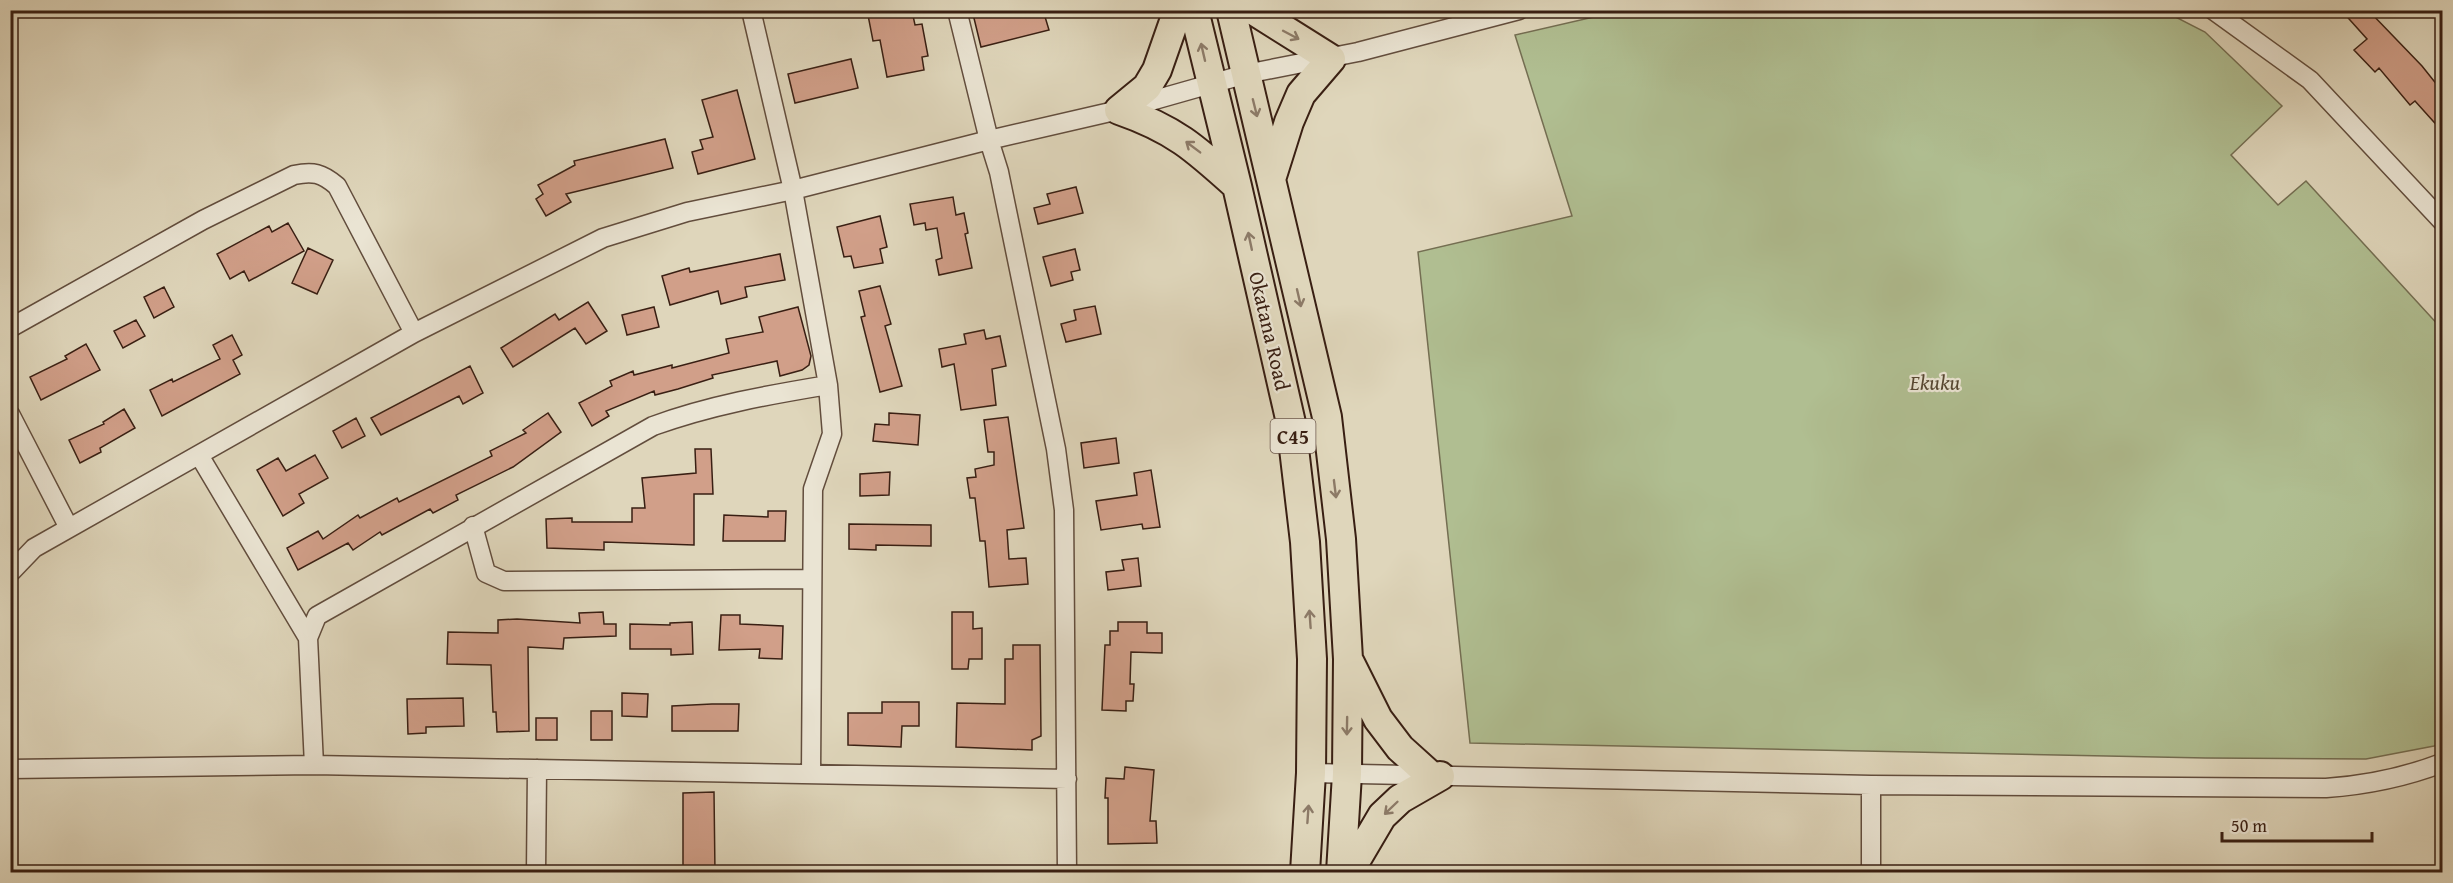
<svg xmlns="http://www.w3.org/2000/svg" width="2453" height="883" font-family="'Gentium Book Plus',serif">
  <style>
    .green { fill: #b0be91; stroke: #746e52; stroke-width: 1.5 }
    .building { fill: #d19f89; stroke: #391f13; stroke-width: 1.5 }
    .lines { fill: none; stroke-linecap: round; stroke-linejoin: round }
    .street-casing { stroke: #624d3d; stroke-width: 21 }
    .primary-casing { stroke: #391f13; stroke-width: 32 }
    .street { stroke: #eae4d3; stroke-width: 18 }
    .primary { stroke: #dfd6bb; stroke-width: 28 }
    .oneway { stroke: #8c7a67 }
    .labels { text-anchor: middle; dominant-baseline: central; stroke-width: 4.5; stroke-linejoin: round; paint-order: stroke }
    .shield { fill: #eae4d3; stroke: #6e5a4d; stroke-width: 1.5 }
    .shield-label { font-size: 20px; font-weight: bold; fill: #391f13 }
    .street-label { font-size: 21px; fill: #391f13; stroke: #eae4d3 }
    .park-label { font-size: 21px; font-style: italic; fill: #574732; stroke: #eae4d3 }
  </style>
  <rect width="100%" height="100%" fill="#dfd6bb"/>
  <filter id="stains"><feTurbulence type="fractalNoise" baseFrequency=".00333" numOctaves="4"/><feColorMatrix values="0 0 0 0 .2 0 0 0 0 .09 0 0 0 0 .02 0 0 0 .5 -.17"/></filter>
  <radialGradient id="worn" r=".72"><stop offset=".6" stop-color="#630" stop-opacity="0"/><stop offset="1" stop-color="#630" stop-opacity=".3"/></radialGradient>
  <path class="green" d="M1624 10H2162L2205 32 2282 106 2231 155 2278 205 2306 181 2442 329V742L2434 746 2366 759 2206 758 1470 743 1418 252 1572 216 1515 35Z"/>
  <path class="building" d="M867 10 912 11 915 25 922 24 928 56 922 57 924 70 887 77 880 40 873 41Z
    M972 10H1043L1049 30 981 47Z
    M2341 10H2368L2422 66 2442 91V131L2415 101 2410 105 2379 68 2375 72 2354 50 2367 39Z
    M851 59 858 88 795 103 788 74Z
    M737 90 755 159 698 174 692 152 703 149 700 140 713 137 702 100Z
    M665 139 673 168 566 194 571 202 546 216 536 199 543 194 538 185 575 165 574 161Z
    M1076 187 1083 213 1038 224 1034 208 1050 204 1047 194Z
    M953 197 956 215 964 213 968 233 965 234 972 268 939 275 936 260 942 258 937 228 926 230 925 223 914 225 910 204Z
    M880 216 887 247 880 249 883 263 854 268 851 256 844 257 837 227Z
    M288 223 304 251 249 281 244 271 230 279 217 254 269 226 272 232Z
    M308 248 333 260 317 294 292 283Z
    M1075 249 1080 270 1071 272 1073 280 1051 286 1043 257Z
    M780 254 785 280 745 287 747 297 721 304 718 291 670 305 662 276 689 268 690 272Z
    M880 286 891 324 885 326 902 386 880 392 861 317 865 316 859 291Z
    M164 287 174 307 154 318 144 297Z
    M588 302 607 331 586 344 575 328 513 367 501 348 555 314 559 320Z
    M1095 306 1101 334 1066 342 1061 324 1076 320 1074 310Z
    M654 307 659 327 627 335 622 315Z
    M798 307 811 356 809 365 802 370 780 376 777 361 712 375 713 378 678 389 655 395 654 391 606 411 609 416 592 426 579 403 612 386 610 381 633 371 634 375 672 365V368L729 353 726 339 763 332 759 317Z
    M136 320 145 336 123 348 114 331Z
    M984 330 986 339 1000 336 1006 366 992 369 996 405 961 410 954 364 942 367 939 349 966 344 964 334Z
    M232 335 242 355 233 360 240 374 162 416 150 390 172 379 173 382 220 359 213 345Z
    M86 344 100 370 41 400 30 377 67 359 65 356Z
    M470 366 483 393 463 404 459 396 381 435 371 418Z
    M124 409 135 428 100 448 101 452 80 463 69 440 104 424 103 422Z
    M548 413 561 432 513 467 456 495 458 500 433 513 430 509 382 535 380 532 353 550 348 543 298 570 287 548 318 531 323 539 358 515 360 518 397 498 399 502 492 456 490 451 526 433 523 430Z
    M889 413 920 415 918 445 873 441 875 424 889 425Z
    M1008 417 1024 528 1007 530 1009 559 1026 558 1028 584 989 587 985 541H980L975 498H970L967 478 976 477 975 469 994 465V452H988L984 420Z
    M356 418 365 436 342 448 333 431Z
    M1116 438 1119 463 1084 468 1081 443Z
    M695 449H711L713 494H694V545L604 542V550L547 548 546 519 572 518V522H632V508H645L642 478 696 473Z
    M315 455 328 478 299 494 304 503 283 516 257 470 278 458 286 471Z
    M1151 470 1160 527 1143 529 1142 524 1101 530 1096 501 1137 495 1134 473Z
    M890 472 889 495 860 496V474Z
    M768 511H786L785 541H723L724 515 768 517Z
    M849 524 931 525V546L876 545V550L849 549Z
    M1138 558 1141 586 1108 590 1106 572 1124 570 1122 560Z
    M603 612 604 624H616V636L564 638 563 649 528 647 529 731 497 732 496 712H493L491 665 447 664 448 632 498 633V620L517 619 580 623 579 613Z
    M952 612H973V629L982 628V659H969L968 669H952Z
    M721 615H740V624L783 626 782 659 759 658 760 649 719 650Z
    M692 622 693 654 671 655V649H630V624L670 625V623Z
    M1118 622H1147V633H1162V653L1131 652 1130 684H1134L1133 701H1126V711L1102 710 1105 645H1110V631H1118Z
    M1013 645H1040L1041 736 1032 740V750L956 747 957 703 1005 704V659H1013Z
    M622 693 648 694 647 717 622 716Z
    M463 698 464 726 426 727V733L408 734 407 699Z
    M882 702H919V726H902L901 747 848 745V713H882Z
    M712 704H739L738 731H672V706Z
    M591 711H612V740H591Z
    M536 718H557V740H536Z
    M1125 767 1154 770 1150 821H1156L1157 843 1108 844V798H1105L1106 778 1124 779Z
    M714 792 715 873H683V793Z"/>
  <g class="lines">
    <g class="street-casing">
      <path id="street" d="M751 10 793 190 828 385 832 434 813 489 811 774
        M957 10 989 140 1119 110 1246 74 1358 52 1519 10
        M2213 10 2310 80 2442 221
        M10 328 203 220 294 175C313 171 322 173 337 186L414 333
        M10 414 69 528
        M199 455 308 638
        M473 526 486 573 504 581 812 579
        M10 573 34 548 414 333 603 238 687 212 793 190 989 140 999 172 1056 449 1064 510 1067 872
        M314 765 308 638 317 616 653 426C711 405 768 395 828 385
        M10 769 314 765 1067 779
        M1311 773 1871 785 2326 788C2368 785 2403 778 2442 763
        M1871 785V872
        M536 872 537 769"/>
    </g>
    <g class="primary-casing">
      <path id="primary" d="M1178 10 1157 70 1147 87 1119 110C1174 129 1195 148 1237 186
        M1194 10 1237 186 1291 423 1305 542 1312 659 1311 773 1305 872
        M1231 10 1327 417 1341 539 1348 659 1347 774 1341 872
        M1253 10 1331 59 1301 94 1289 122 1272 176
        M1350 663 1378 719 1400 748 1431 776
        M1349 872 1382 816 1400 799 1440 776"/>
    </g>
    <use href="#street" class="street"/>
    <use href="#primary" class="primary"/>
  </g>
  <defs><path id="oneway-shaft" d="M-6 0H5M1.5-3L5.5 0L1.5 3" fill="none" stroke-width="1.6" stroke-linecap="round" stroke-linejoin="round" transform="scale(1.5)"/></defs>
  <g class="oneway">
    <use href="#oneway-shaft" transform="translate(1291 35) rotate(28)"/>
    <use href="#oneway-shaft" transform="translate(1203 52) rotate(-103)"/>
    <use href="#oneway-shaft" transform="translate(1255 108) rotate(76)"/>
    <use href="#oneway-shaft" transform="translate(1193 147) rotate(-143)"/>
    <use href="#oneway-shaft" transform="translate(1250 241) rotate(-102)"/>
    <use href="#oneway-shaft" transform="translate(1299 298) rotate(77)"/>
    <use href="#oneway-shaft" transform="translate(1335 489) rotate(83)"/>
    <use href="#oneway-shaft" transform="translate(1310 619) rotate(-94)"/>
    <use href="#oneway-shaft" transform="translate(1347 726) rotate(91)"/>
    <use href="#oneway-shaft" transform="translate(1391 808) rotate(136)"/>
    <use href="#oneway-shaft" transform="translate(1308 814) rotate(-86)"/>
  </g>
  <g class="labels">
    <rect class="shield" x="1270.5" y="419" width="45" height="34" rx="4.5"/>
    <g class="shield-label">
      <text x="1293" y="436">C45</text>
    </g>
    <g class="street-label">
      <text transform="translate(1270 331) rotate(77)">Okatana Road</text>
    </g>
    <g class="park-label">
      <text x="1935" y="382">Ekuku</text>
    </g>
  </g>
  <rect width="2453" height="883" fill="none" stroke="#dfd6bb" stroke-width="36"/>
  <rect x="12" y="12" width="2429" height="859" fill="none" stroke="#391f13" stroke-width="3"/>
  <rect x="18" y="18" width="2417" height="847" fill="none" stroke="#391f13" stroke-width="1.5"/>
  <path d="M2222 832v9h150v-9" fill="none" stroke="#391f13" stroke-width="3"/>
  <text x="2231" y="832" font-size="18" fill="#391f13" stroke="#eae4d3" stroke-width="4.5" paint-order="stroke">50 m</text>
  <rect width="100%" height="100%" filter="url(#stains)"/>
  <rect width="100%" height="100%" fill="url(#worn)"/>
</svg>
